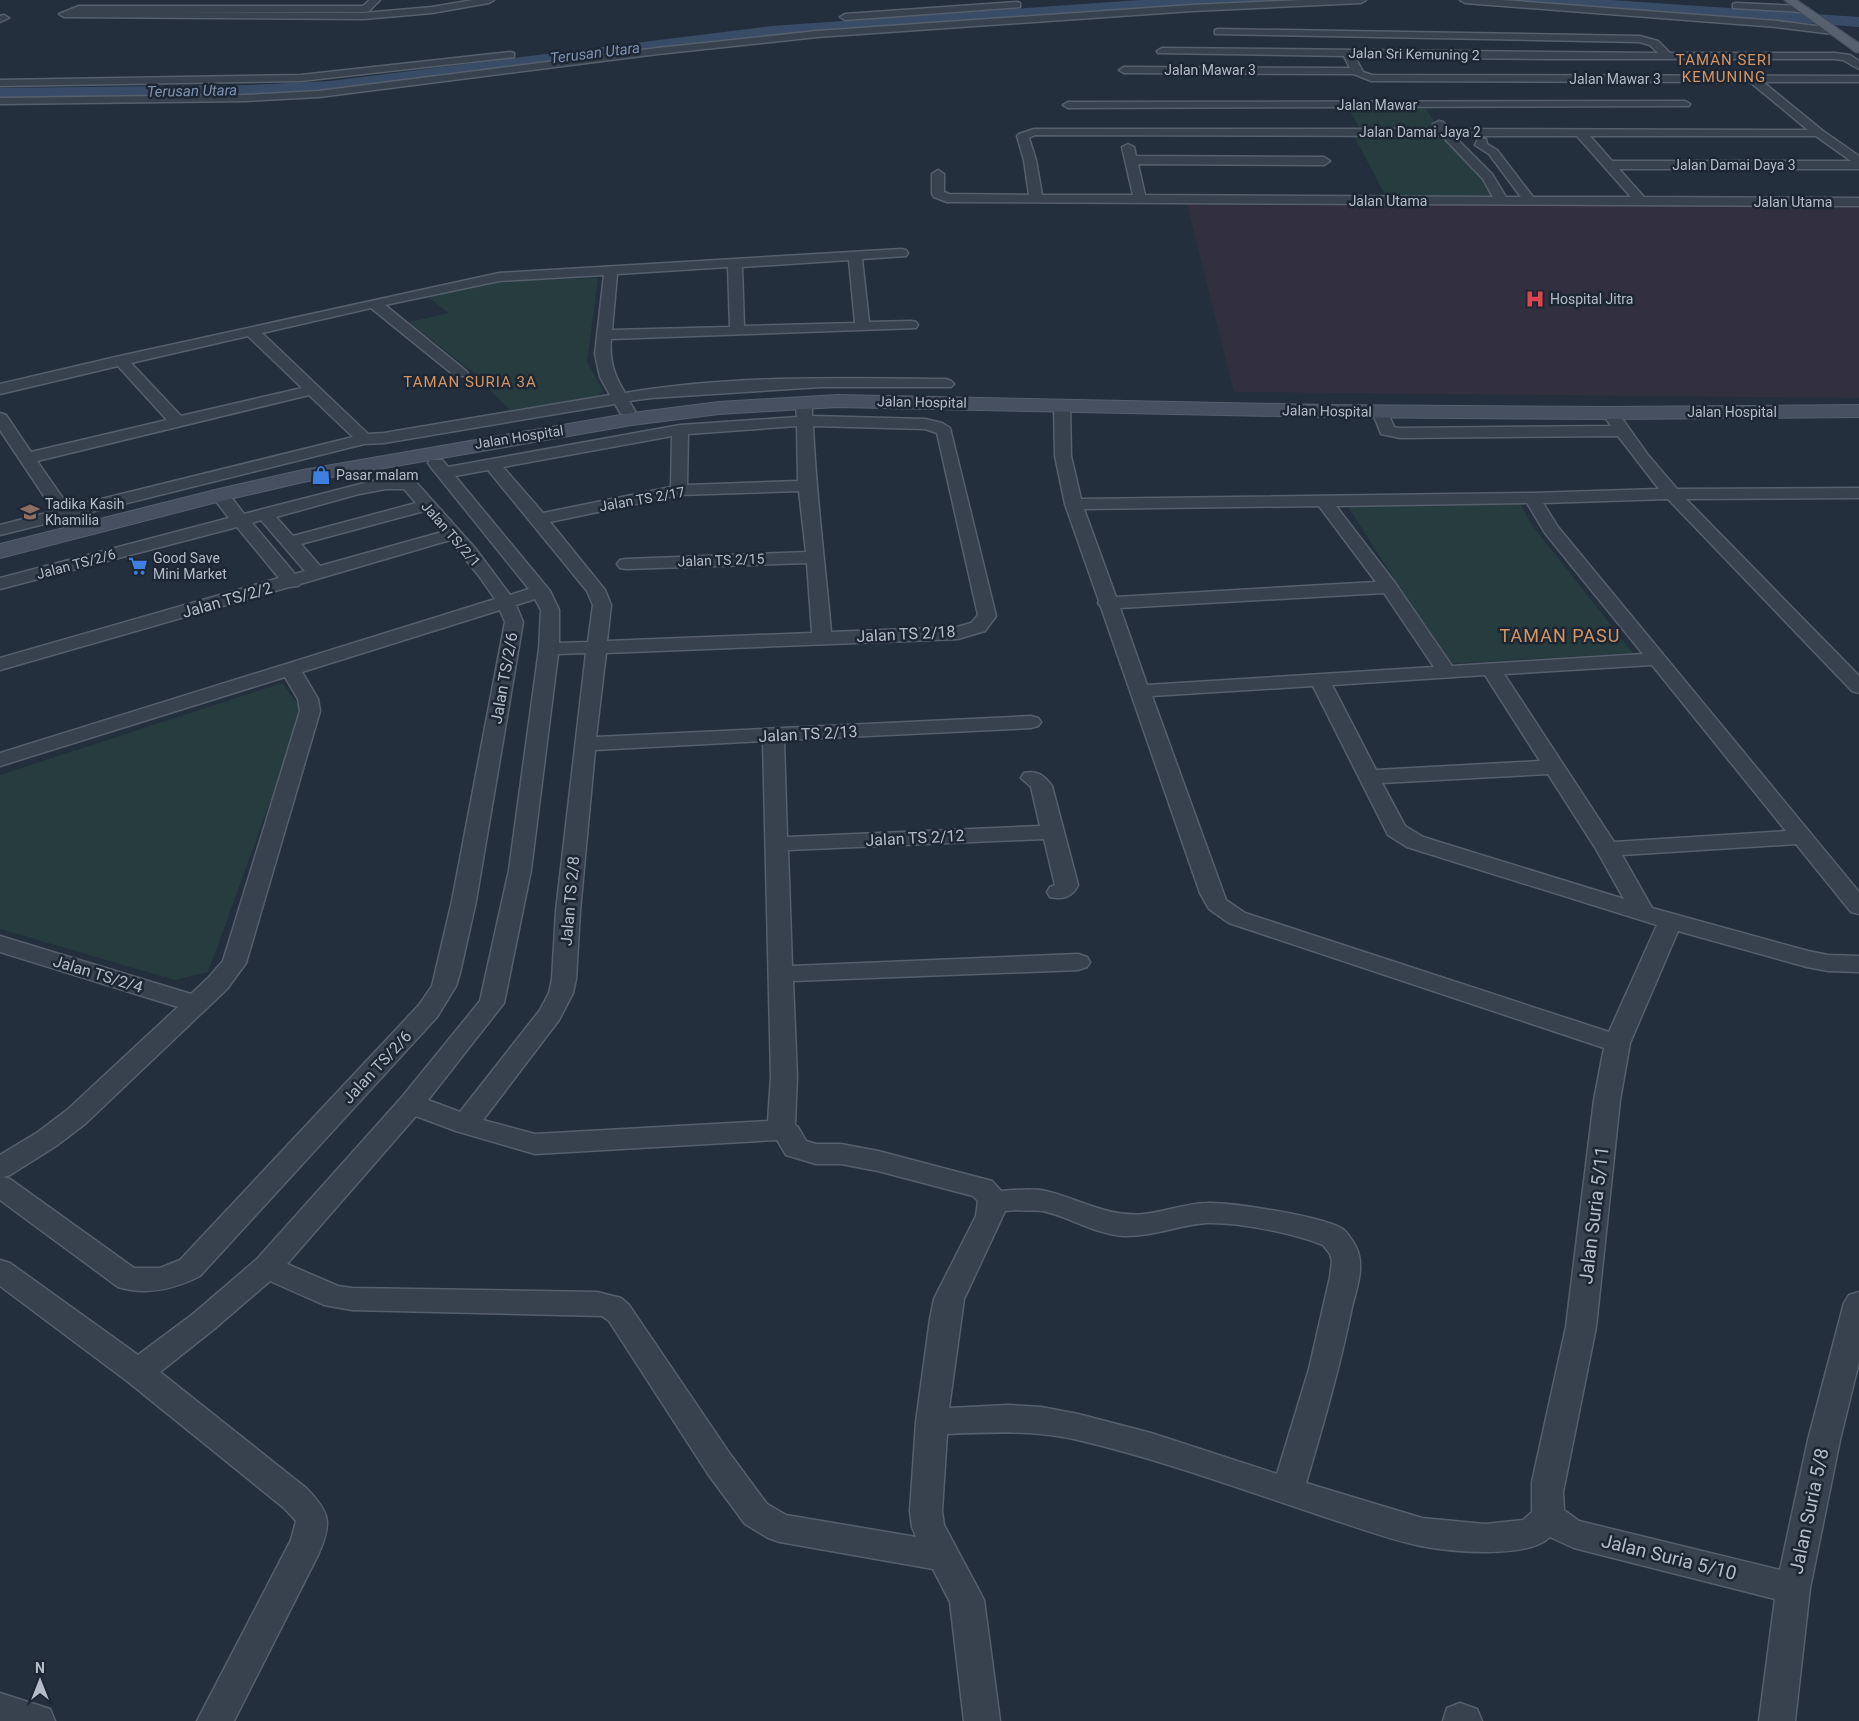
<svg xmlns="http://www.w3.org/2000/svg" width="1859" height="1721" font-family="Roboto,sans-serif">
  <style>
    .medical { fill: #32303f }
    .green { fill: #263c3f }
    .water { fill: #394c67 }
    .lines { fill: none; stroke-linecap: round; stroke-linejoin: round }
    .street-casing { stroke: #565f6c; stroke-width: 3 }
    .secondary-casing { stroke: #565f6c; stroke-width: 2 }
    .primary-casing { stroke: #414a57; stroke-width: 2 }
    .street { fill: #38414e; fill-rule: evenodd }
    .secondary { fill: #465061; fill-rule: evenodd }
    .primary { fill: #56606e; fill-rule: evenodd }
    .labels { text-anchor: middle; dominant-baseline: central; stroke-width: 5; stroke-linejoin: round; paint-order: stroke }
    .far-street-label { font-size: 14px; fill: #b4bcc9; stroke: #1d2633 }
    .far-poi-label { font-size: 14px; fill: #b4bcc9; stroke: #1d2633; text-anchor: start }
    .far-water-label { font-size: 15px; font-style: italic; fill: #7c92b1; stroke: #1d2633 }
    .far-neighbourhood-label { font-size: 15px; letter-spacing: 1px; fill: #d59563; stroke: #1d2633 }
    .street-label { font-size: 16px; fill: #b4bcc9; stroke: #1d2633 }
    .neighbourhood-label { font-size: 18px; letter-spacing: 1px; fill: #d59563; stroke: #1d2633 }
    .near-street-label { font-size: 19px; fill: #b4bcc9; stroke: #1d2633 }
  </style>
  <rect width="100%" height="100%" fill="#242f3e"/>
  <path class="medical" d="M1187 204 1859 206V398L1234 392Z"/>
  <path class="green" d="M1347 106H1424L1440 130 1360 129Z
    M1353 134 1441 135 1479 169 1495 196 1386 197Z
    M598 278 587 362 603 391 596 396 511 411 474 373 409 322 449 313 428 297 498 281Z
    M1520 503 1532 525 1633 653 1448 664 1347 505Z
    M282 683 303 711 208 972 175 980 0 929V775Z"/>
  <path class="water" d="M1140 0H1290L843 29 297 94 0 99V88L251 85 330 81 772 26Z
    M1512 0H1611L1859 17V27Z"/>
  <g class="lines">
    <g class="street-casing">
      <path id="street" d="M370 0H380L369 11 366 12H170L364 13 432 7 473 0H494L489 3 432 13 364 19 64 17 59 14 79 6H363Z
        M1302 0H1366L1361 3 1192 11 817 37 658 54 319 97 245 101 0 104V98L245 95 319 91 658 48 817 31 1192 5Z
        M1460 0H1502L1777 21 1833 28 1838 31 1833 34 1777 27 1465 3Z
        M1017 2 1020 3V7L845 20 840 17 845 14Z
        M1736 3 1802 6 1807 9 1802 12 1733 8V4Z
        M4 15 9 18 0 22V16Z
        M1218 29 1640 36 1658 41 1670 53H1835L1850 55 1859 61V69L1843 60 1835 59H1548L1355 57 1363 72 1372 75 1859 76V82H1763L1823 131 1859 156V169H1619L1644 197 1859 198V206L947 202 934 197 932 194V174L938 170 944 174V192L949 194 1029 195 1024 160 1017 136 1019 134 1034 129H1437L1433 124 1439 121 1443 122 1449 129 1808 130 1750 82 1371 81 1354 74 1124 73 1119 70 1124 67 1350 68 1344 56 1158 53 1157 51 1162 48 1658 53 1650 45 1639 42 1215 34V30ZM1035 135 1442 136 1483 179 1493 197 1145 195 1138 164 1324 165 1330 161 1324 157 1136 156 1134 147 1128 144 1122 147 1133 195H1042L1036 160 1029 138ZM1454 136H1577L1631 197H1533L1497 150 1487 144 1486 139H1478L1475 145 1489 154 1521 197H1506L1492 174ZM1590 136H1816L1851 161H1612Z
        M510 52 514 53V57L301 81 0 86V80L301 75Z
        M1685 101 1690 104 1689 106 1068 108 1063 105 1068 102Z
        M901 249 906 250 908 253 906 256 862 259 869 322 911 321 916 322 918 325 916 328 611 339C609 360 614 375 625 393 730 375 839 378 946 379L951 381 954 384 951 387H821L651 398 629 401 635 411 633 414H621L615 404 384 443 364 444 75 516 81 525 78 529 72 530 66 529 60 520 0 535V525L54 511 0 430V413L6 415 31 452 167 420 118 366 0 394V384L120 356 499 273ZM849 260 855 323 744 326 742 267ZM728 267 730 327 612 330 617 274ZM604 275 595 354 600 377 610 395 384 433 368 434 262 333 371 308 455 376H465L468 373 465 370 385 305 499 281ZM248 336 302 388 181 416 131 363ZM309 395 353 437 69 507 37 461Z
        M1062 401 1067 403 1070 406 1071 456 1081 499 1532 493 1659 489 1618 436 1400 438 1381 434 1372 411 1374 408H1386L1394 427 1400 428 1611 426 1602 413 1604 410H1616L1648 455 1677 489 1859 488V498L1686 499 1859 676V693L1852 691 1668 499 1543 503 1558 527 1859 892V914L1851 912 1796 844 1622 855 1652 908 1808 951 1828 955 1859 956V972L1828 971 1807 967 1678 931 1630 1043 1620 1100 1596 1327 1563 1492 1564 1510 1579 1521 1780 1570 1808 1440 1844 1303 1849 1295 1859 1292V1362L1840 1440 1810 1588 1795 1721H1759L1775 1599 1574 1548 1550 1537C1528 1559 1451 1552 1421 1546 1386 1539 1351 1525 1316 1514 1238 1488 1159 1459 1078 1440 1034 1430 992 1432 947 1434L942 1511 944 1525 984 1600 1000 1721H964L950 1602 933 1569 780 1542 768 1538 745 1524 708 1474 609 1321 602 1316 352 1310 324 1305 270 1281 213 1330 160 1372 306 1488C331 1513 332 1524 318 1555L234 1721H197L291 1540 296 1521 284 1508 127 1381 0 1286V1260L10 1263 138 1355 193 1314 257 1259 402 1097 480 1001 509 870 539 649 541 610 535 599 516 605 523 622 476 901 460 973 456 986 437 1017 200 1276C174 1289 147 1296 118 1287L0 1200V1155L38 1132 67 1110 178 1007 0 952V936L191 994 209 977 223 961 300 711 298 699 285 677 0 766V753L495 599 479 576 450 540 300 584 298 586 289 587 0 670V658L279 578 237 527 0 589V578L229 518 211 495 213 491C228 488 236 504 244 514L372 481 399 479 415 481 475 548 510 595 529 589 430 466 428 463 430 460H442L448 467 680 425 797 417 796 407 798 404H810L812 407V416L925 419 942 423 950 428 996 616 985 631 958 639 606 653 596 737 1031 716 1038 718 1041 722 1038 726 1031 728 784 740 787 837 1040 826 1031 787 1021 778 1024 773C1037 770 1044 775 1052 786L1078 885C1073 897 1062 900 1050 897L1047 892 1050 887 1055 885 1044 839 788 850 792 966 1078 954 1087 957 1090 962 1087 967 1078 970 793 981 797 1077 795 1125 798 1127 806 1141 816 1144H841L878 1151 992 1181 1001 1191C1015 1190 1032 1188 1046 1191 1079 1199 1109 1218 1144 1214 1166 1212 1186 1203 1207 1203 1230 1202 1328 1217 1344 1230 1349 1235 1356 1245 1358 1252 1364 1269 1356 1291 1352 1307 1340 1367 1323 1425 1306 1483L1422 1518 1485 1524 1523 1520 1532 1512V1482L1566 1327 1594 1100 1604 1048 1229 923 1209 909 1200 893 1101 607 1098 603 1099 601 1065 504 1055 456 1054 406 1057 403ZM797 426 798 481 687 485 688 434ZM813 426 925 429 937 433 978 615 971 623 957 627 831 632C825 563 816 495 813 426ZM672 436 671 487 543 513 503 467ZM488 470 587 591 593 605 588 642 559 643V610L550 591 455 476ZM386 489H404L416 503 293 536 276 517 359 494ZM799 491 806 552 626 559 620 560 617 564 620 568 626 569 807 563 812 633 607 641 611 605 605 590 550 522 679 495ZM1527 503 1545 533 1643 654 1452 666 1395 583 1336 506ZM1319 506 1376 582 1116 597 1084 509ZM424 511 442 532 320 566 301 544ZM261 520 305 571 295 574 252 523ZM1384 593 1434 667 1147 685 1120 608ZM500 610 505 622 452 901 432 986 419 1005 180 1260 160 1268H134L10 1179 3 1177 10 1175 56 1146 85 1124 227 989 246 963 320 711 318 699 302 672ZM586 653 556 911 552 979 549 993 540 1010 460 1112 428 1100 504 1003 531 870 558 654ZM1652 665 1786 831 1614 842 1504 674ZM1485 675 1540 761 1376 770 1332 685ZM1313 686 1388 835 1407 847 1657 925 1609 1032 1245 913 1226 900 1152 696ZM763 741 771 1077 768 1121 535 1134 483 1120 559 1020 573 993 576 979 580 911 595 750ZM1548 774 1596 849 1624 899 1423 837 1405 826 1382 783ZM416 1116 456 1131 535 1154 777 1140 786 1155 816 1164H841L878 1171 973 1196 978 1201 976 1216 934 1299 930 1319 916 1422 910 1511 912 1527 916 1537 786 1515 767 1504 730 1454 629 1305 621 1298 597 1292 352 1288 338 1286 287 1264ZM1016 1210C1025 1211 1034 1210 1043 1211 1070 1217 1095 1234 1123 1236 1152 1237 1178 1225 1207 1223 1238 1222 1293 1233 1323 1245L1330 1254 1332 1261 1330 1277 1309 1369 1277 1474 1151 1433 1078 1414 1041 1407 1008 1405 949 1408 964 1299 1005 1211Z
        M0 1693 50 1709 55 1721H0Z
        M1460 1703 1477 1709 1482 1721H1443L1447 1708Z"/>
    </g>
    <g class="secondary-casing">
      <path id="secondary" d="M837 395 1326 405 1610 407 1859 405V417L1610 419 1326 417 837 407 719 414 632 425 303 482 221 501 0 558V544L219 489 303 470 632 413 719 402Z"/>
    </g>
    <g class="primary-casing">
      <path id="primary" d="M1784 0H1797L1859 43V53L1855 52Z"/>
    </g>
    <use href="#street" class="street"/>
    <use href="#secondary" class="secondary"/>
    <use href="#primary" class="primary"/>
  </g>
  <defs>
    <g id="hospital-bare" transform="scale(1.5)"><path d="M-5-5h3v3.5h4V-5h3V5h-3V1.5h-4V5h-3Z" fill="#e0444e" stroke="#1d2633" stroke-width="2.5" paint-order="stroke"/></g>
    <g id="shop-bare" transform="scale(1.5)"><path d="M-5-2.5h2.3a2.7 3.5 0 0 1 5.4 0H5L5.5 6h-11ZM-1.5-2.5h3a1.5 2.3 0 0 0-3 0Z" fill="#3f7fe0" stroke="#1d2633" stroke-width="2.5" paint-order="stroke"/></g>
    <g id="school-bare" transform="scale(1.5)"><path d="M0-5L7-2L0 1L-7-2ZM-4 1L0 2.5L4 1V4Q0 6-4 4Z" fill="#8d6e63" stroke="#1d2633" stroke-width="2.5" paint-order="stroke"/></g>
    <g id="supermarket-bare" transform="scale(1.5)"><path d="M-6-5.5h2.5l.6 2H6L4.5 2H-2.5L-4.4-4H-6ZM-1.5 3.2a1.3 1.3 0 1 0 .1 0ZM3 3.2a1.3 1.3 0 1 0 .1 0Z" fill="#3f7fe0" stroke="#1d2633" stroke-width="2.5" paint-order="stroke"/></g>
  </defs>
  <g fill-rule="evenodd">
    <use href="#hospital-bare" x="1535" y="299"/>
    <use href="#shop-bare" x="321" y="475"/>
    <use href="#school-bare" x="30" y="512"/>
    <use href="#supermarket-bare" x="138" y="566"/>
  </g>
  <g class="labels">
    <g class="far-street-label">
      <text transform="translate(1414 54) rotate(1)">Jalan Sri Kemuning 2</text>
      <text x="1210" y="70">Jalan Mawar 3</text>
      <text x="1615" y="79">Jalan Mawar 3</text>
      <text x="1377" y="105">Jalan Mawar</text>
      <text x="1420" y="132">Jalan Damai Jaya 2</text>
      <text x="1734" y="165">Jalan Damai Daya 3</text>
      <text x="1388" y="201">Jalan Utama</text>
      <text x="1793" y="202">Jalan Utama</text>
      <text transform="translate(922 402) rotate(1)">Jalan Hospital</text>
      <text transform="translate(1327 411) rotate(1)">Jalan Hospital</text>
      <text x="1732" y="412">Jalan Hospital</text>
      <text transform="translate(519 437) rotate(-9)">Jalan Hospital</text>
      <text transform="translate(642 499) rotate(-10)">Jalan TS 2/17</text>
      <text transform="translate(451 534) rotate(49)">Jalan TS/2/1</text>
      <text transform="translate(721 560) rotate(-2)">Jalan TS 2/15</text>
      <text transform="translate(76 564) rotate(-15)">Jalan TS/2/6</text>
    </g>
    <g class="far-poi-label">
      <text x="1550" y="299">Hospital Jitra</text>
      <text x="336" y="475">Pasar malam</text>
      <text x="45" y="504">Tadika Kasih<tspan x="45" dy="16">Khamilia</tspan></text>
      <text x="153" y="558">Good Save<tspan x="153" dy="16">Mini Market</tspan></text>
    </g>
    <g class="far-water-label">
      <text transform="translate(595 53) rotate(-7)">Terusan Utara</text>
      <text transform="translate(192 91) rotate(-1)">Terusan Utara</text>
    </g>
    <g class="far-neighbourhood-label">
      <text x="1724" y="60">TAMAN SERI<tspan x="1724" dy="17">KEMUNING</tspan></text>
      <text x="470" y="382">TAMAN SURIA 3A</text>
    </g>
    <g class="street-label">
      <text transform="translate(227 600) rotate(-16)">Jalan TS/2/2</text>
      <text transform="translate(906 634) rotate(-3)">Jalan TS 2/18</text>
      <text transform="translate(504 678) rotate(-80)">Jalan TS/2/6</text>
      <text transform="translate(808 734) rotate(-3)">Jalan TS 2/13</text>
      <text transform="translate(915 838) rotate(-3)">Jalan TS 2/12</text>
      <text transform="translate(570 901) rotate(-85)">Jalan TS 2/8</text>
      <text transform="translate(98 974) rotate(17)">Jalan TS/2/4</text>
      <text transform="translate(377 1067) rotate(-47)">Jalan TS/2/6</text>
    </g>
    <g class="neighbourhood-label">
      <text x="1560" y="635">TAMAN PASU</text>
    </g>
    <g class="near-street-label">
      <text transform="translate(1594 1215) rotate(-83)">Jalan Suria 5/11</text>
      <text transform="translate(1809 1511) rotate(-78)">Jalan Suria 5/8</text>
      <text transform="translate(1669 1557) rotate(14)">Jalan Suria 5/10</text>
    </g>
  </g>
  <g transform="translate(40 1681)" stroke="#1d2633" stroke-width="4" paint-order="stroke">
  <path d="M0-4L9 19L0 12L-9 19Z" fill="#b4bcc9"/>
  <text y="-8" font-size="14" font-weight="bold" text-anchor="middle" fill="#b4bcc9">N</text>
  </g>
</svg>
